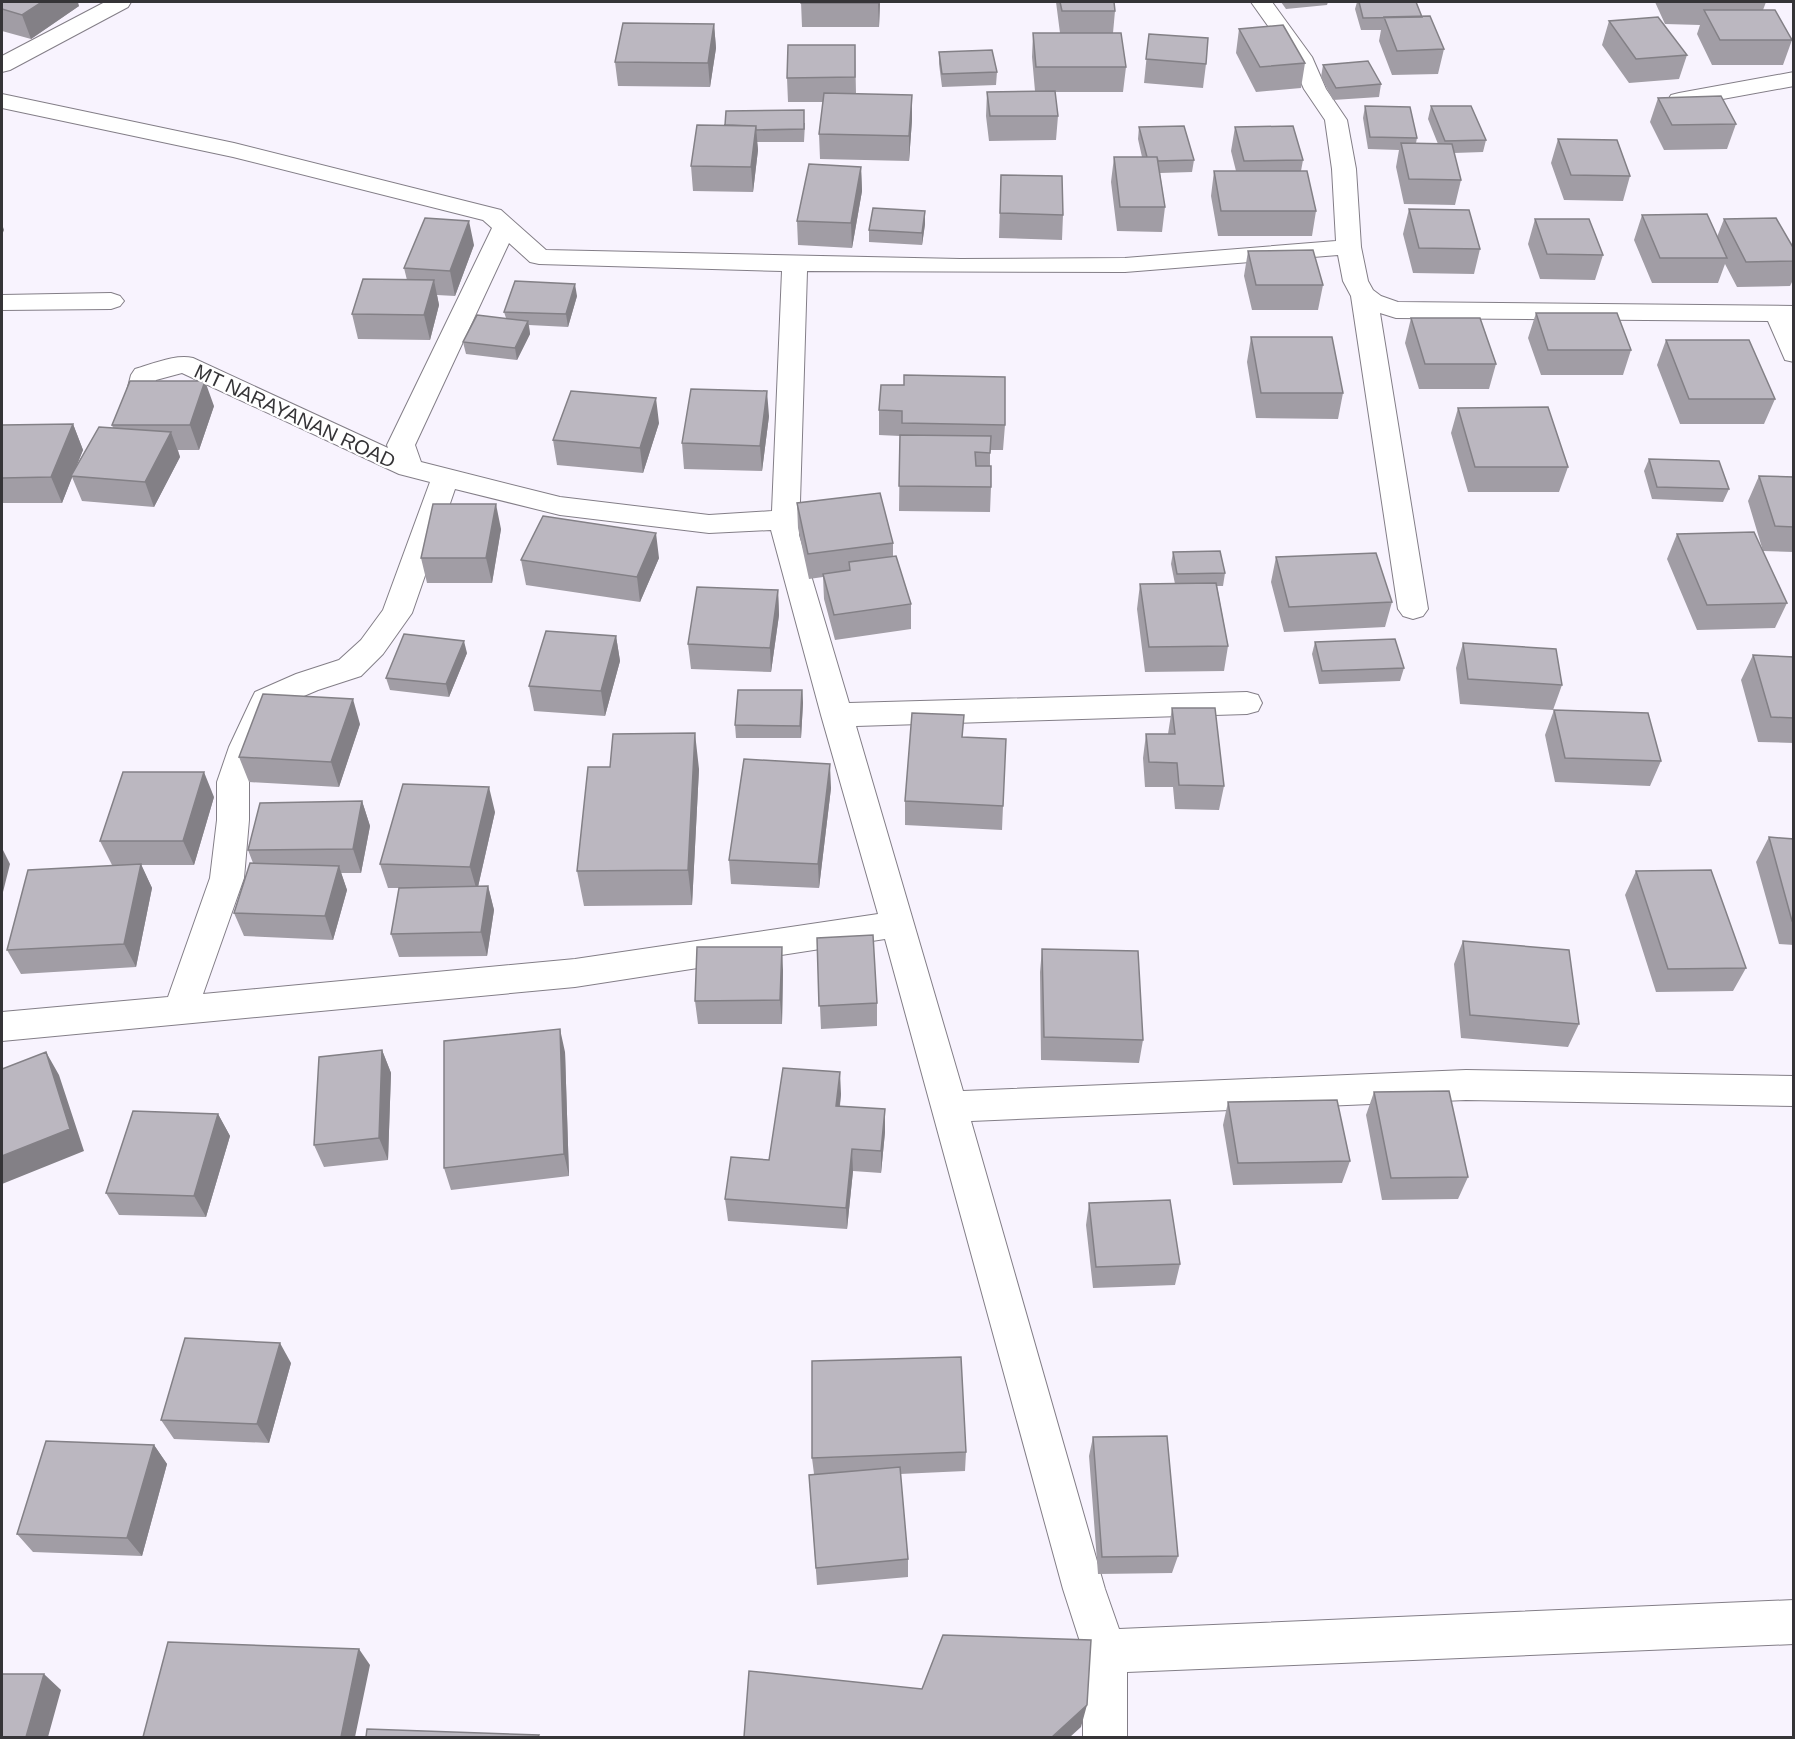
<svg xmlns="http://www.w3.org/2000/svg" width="1795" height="1739" font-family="Helvetica,sans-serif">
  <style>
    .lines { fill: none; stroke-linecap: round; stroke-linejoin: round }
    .minor-casing { stroke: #837e87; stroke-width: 2 }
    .minor { fill: #fff; fill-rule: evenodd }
    .wall { fill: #a19da5 }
    .shaded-wall { fill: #838086 }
    .building { fill: #bbb7c0; stroke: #838086; stroke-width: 1.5 }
    .labels { text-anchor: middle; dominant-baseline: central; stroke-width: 4.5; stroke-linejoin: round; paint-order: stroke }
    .street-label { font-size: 20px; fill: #353437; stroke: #fff }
  </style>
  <rect width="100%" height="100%" fill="#f8f3fe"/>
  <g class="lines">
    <g class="minor-casing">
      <path id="minor" d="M105 2H131L128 7 10 70 2 72V56Z
        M1251 2H1272L1312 57 1326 89 1347 120 1356 169 1361 247 1368 281 1373 290 1381 296 1398 302 1794 306V362L1785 360 1768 321 1396 318 1380 313 1428 609 1423 616 1413 619 1403 616 1398 609 1351 296 1343 281 1338 255 1125 272 807 271 799 535 849 703 1247 692 1258 695 1262 703 1258 711 1247 714 856 726 963 1091 1466 1070 1794 1076V1106L1466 1100 971 1121 1105 1589 1119 1629 1794 1600V1644L1127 1672V1738H1083V1651L1063 1589 885 939 575 987 2 1041V1012L168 997 210 878 217 820V782L229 747 251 700 255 692 296 674 339 660 361 640 383 610 430 482 399 474 182 373 156 380 149 407 145 413 136 415 127 413 123 407 131 375 135 369C153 364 175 354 193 358L388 448 387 445 492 228 483 220 233 157 2 108V94L234 143 501 210 546 250 960 259 1125 258 1336 241 1332 169 1325 120 1304 89 1290 57ZM509 243 530 262 539 264 782 271 772 511 709 515 560 497 421 462 415 445ZM455 489 560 515 709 533 771 530 821 715 878 914 575 959 203 994 244 878 249 820V782L261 747 278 707 318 690 361 676 383 654 412 613Z
        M1794 72V86L1679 107 1671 105 1668 100 1671 95 1679 93Z
        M111 293 120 296 124 301 120 306 111 309 2 310V295Z"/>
    </g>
    <use href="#minor" class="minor"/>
  </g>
  <path class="wall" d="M2 2 79 6 31 39 2 31Z
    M801 2H880L879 27H802Z
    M1056 2H1114L1115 11 1113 33 1126 67 1123 92H1055L1058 116 1056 140 989 141 986 116 987 92 1035 91 1032 57 1033 33H1060Z
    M1281 2H1328L1327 5 1286 9Z
    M1357 2 1422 17 1444 49 1438 74 1392 75 1379 41 1381 30H1361L1355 9Z
    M1655 2H1766L1763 10 1792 40 1783 65H1712L1697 34 1700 25 1665 24Z
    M1609 21 1687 55 1679 79 1629 83 1602 45Z
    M714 24 716 48 710 87 618 86 615 62Z
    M1239 29 1305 63 1301 88 1256 92 1236 53Z
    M1149 34 1206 64 1203 88 1144 83Z
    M855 45 856 94 912 120 909 161 820 159 819 134 823 102H788L787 78Z
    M939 52 997 72 996 85 942 87 939 64Z
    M1323 65 1381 84 1379 97 1333 100 1321 77Z
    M1658 98 1736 124 1727 149 1664 150 1650 122Z
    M1365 106 1417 138 1416 143 1438 144 1428 119 1431 106 1486 140 1483 152 1454 153 1461 180 1455 205 1404 204 1396 167 1399 150 1368 149 1363 118Z
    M805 123 804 142H757L758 150 753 192 693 191 691 166 725 125Z
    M1139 127 1194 160 1192 172 1160 173 1165 207 1162 232 1117 231 1111 182 1114 157H1142L1138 139Z
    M1235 127 1303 160 1301 171 1316 211 1312 236H1218L1211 196 1214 171H1236L1231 151Z
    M1558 139 1630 176 1623 201 1564 200 1551 163Z
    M861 167 862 191 852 248 798 245 797 221Z
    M1001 175 1063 215 1062 240 999 238Z
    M1409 209 1480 249 1474 274 1413 273 1403 234Z
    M925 211V224L922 245 869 242V230Z
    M1642 215 1717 237 1724 219 1794 249V278L1790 286 1737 287 1725 264 1718 283H1652L1634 240Z
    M1535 219 1603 255 1595 280 1540 279 1528 244Z
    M474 245 455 296 437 295 439 305 430 340 358 339 352 314 407 280 404 268Z
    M1248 251 1323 285 1318 310H1252L1244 276Z
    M577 296 568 327 529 325 530 334 517 360 466 354 463 342 506 318 504 312Z
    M1536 313 1631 350 1623 375H1541L1528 338Z
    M1411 318 1496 364 1489 389H1419L1405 343Z
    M1251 337 1343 393 1338 419 1256 418 1247 362Z
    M1666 340 1775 399 1764 424H1680L1657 365Z
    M881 385 1005 425 1003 450H990V466L991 487 990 512 899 511 900 436 879 435V410Z
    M214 406 199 450H178L180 457 154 507 82 501 72 477 62 503H2V425L73 424 83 450 74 471 113 428 112 425Z
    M1458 408 1568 467 1559 492H1468L1451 433Z
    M769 416 762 471 684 469 682 443Z
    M659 423 643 473 557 465 553 440Z
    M1649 459 1729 489 1723 502 1652 499 1644 471Z
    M1759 476 1794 477V552L1763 551 1748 501Z
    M797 503 893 543V556L911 604V629L835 640 824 599 823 577 809 579 798 528Z
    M501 529 492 583H427L421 558Z
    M1677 534 1787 603 1775 628 1697 630 1667 559Z
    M1173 552 1225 573 1223 586H1217L1228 646 1224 671 1145 672 1137 609 1140 584H1175L1171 564Z
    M1276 557 1392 602 1385 627 1284 632 1271 582Z
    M659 558 640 602 526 585 521 560Z
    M778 590 779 615 771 672 691 669 688 644Z
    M616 636 620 661 605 716 534 711 529 686Z
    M1315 642 1404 668 1400 681 1319 684 1312 654Z
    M1463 643 1562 685 1553 710 1460 704 1456 668Z
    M467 653 449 697 390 690 386 678Z
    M1753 655 1794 657V743L1758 742 1741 680Z
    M802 690 803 703 801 738H736L735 725Z
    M1172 708 1224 786 1219 810 1175 809 1173 787H1145L1143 758 1146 734H1168Z
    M1554 710 1661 761 1650 786 1555 782 1545 735Z
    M360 724 339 787 249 782 239 757Z
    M963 737 1003 806 1002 830 905 825V801Z
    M699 769 692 905 584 906 577 871Z
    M831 788 819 888 731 884 729 860Z
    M214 797 194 865H141L152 888 136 967 21 974 7 950 123 865H112L100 841Z
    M362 801 370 826 361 873H341L347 890 333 940 244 936 234 913 253 863 248 850Z
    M495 812 478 887 488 886 494 910 487 956 399 957 391 934 399 888H388L380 864Z
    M1769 837 1794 839V945L1779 944 1756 862Z
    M1636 871 1746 968 1733 991 1656 992 1625 895Z
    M817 938 877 1003V1026L821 1029Z
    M1463 941 1579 1024 1568 1047 1461 1038 1454 964Z
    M1042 949 1143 1040 1139 1063 1041 1060 1040 972Z
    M783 970 782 1024H698L695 1001Z
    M382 1050 391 1073 388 1160 324 1167 314 1145Z
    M565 1052 569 1176 451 1190 444 1168Z
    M1374 1092 1468 1177 1458 1199 1382 1200 1366 1115Z
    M841 1094 840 1106 885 1109V1132L881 1173 853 1171 847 1229 728 1221 725 1199Z
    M1228 1102 1350 1161 1342 1183 1233 1185 1223 1125Z
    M218 1114 230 1136 206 1217 119 1215 106 1193Z
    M1089 1203 1180 1264 1175 1285 1093 1288 1086 1225Z
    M291 1363 269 1443 174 1439 161 1420Z
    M1093 1437 1178 1556 1172 1573 1098 1574 1089 1456Z
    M154 1445 167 1464 142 1556 33 1552 17 1534Z
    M966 1452 965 1471 900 1474 908 1559V1577L817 1585 809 1475 814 1474 812 1458Z"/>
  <path class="shaded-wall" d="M42 2H78L79 6 31 39 22 15Z
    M879 2H880L879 27 878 3Z
    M714 24 716 48 710 87 708 63Z
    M912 95V120L909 161V136Z
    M756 126 758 150 753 192 751 167Z
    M861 167 862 191 852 248 851 223Z
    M925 211V224L922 245V233Z
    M469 221 474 245 455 296 450 271Z
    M2 224 4 230 2 235Z
    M434 280 439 305 430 340 424 315Z
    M575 284 577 296 568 327 566 314Z
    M528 321 530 334 517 360 515 348Z
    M205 381 214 406 199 450 190 425Z
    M767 391 769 416 762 471 760 446Z
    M656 398 659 423 643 473 640 448Z
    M73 424 83 450 62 503 51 477Z
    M171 432 180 457 154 507 145 482Z
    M496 504 501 529 492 583 486 558Z
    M656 533 659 558 640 602 637 577Z
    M778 590 779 615 771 672 770 648Z
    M616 636 620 661 605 716 601 691Z
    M464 641 467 653 449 697 446 684Z
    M802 690 803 703 801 738 800 726Z
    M353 699 360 724 339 787 331 762Z
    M695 733 699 769 692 905 688 870Z
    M830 764 831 788 819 888 818 864Z
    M204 772 214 797 194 865 183 841Z
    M489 787 495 812 477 891 470 867Z
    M362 801 370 826 361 873 353 849Z
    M2 848 10 864 2 896Z
    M141 864 152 888 136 967 124 944Z
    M339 866 347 890 333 940 325 916Z
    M488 886 494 910 487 956 481 932Z
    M782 947 783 970 782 1024 780 1000Z
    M560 1029 565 1052 569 1176 564 1154Z
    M382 1050 391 1073 388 1160 379 1138Z
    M46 1052 59 1075 84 1151 2 1184V1156Z
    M840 1072 841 1094 837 1129 836 1106Z
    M885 1109V1132L881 1173V1151Z
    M218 1114 230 1136 206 1217 194 1196Z
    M852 1149 853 1171 847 1229 846 1208Z
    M280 1343 291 1363 269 1443 257 1424Z
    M154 1445 167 1464 142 1556 127 1538Z
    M359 1649 370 1665 355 1737H341Z
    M44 1674 61 1690 48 1737H26Z
    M1087 1705 1081 1727 1070 1737H1052Z"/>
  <path class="building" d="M2 2H42L22 15 2 9Z
    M801 2H879L878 3H801Z
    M1060 2H1114L1115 11H1062Z
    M1359 2H1416L1422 17 1363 18Z
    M1704 10H1775L1792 40H1720Z
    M1430 16 1444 49 1397 51 1384 17Z
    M1658 17 1687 55 1636 59 1609 21Z
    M623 23 714 24 708 63 615 62Z
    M1283 25 1305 63 1260 67 1239 29Z
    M1033 33H1121L1126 67H1036Z
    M1149 34 1208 38 1206 64 1146 59Z
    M788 45H855V77L787 78Z
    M992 50 997 72 942 74 939 52Z
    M1368 61 1381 84 1336 88 1323 65Z
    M1055 91 1058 116H990L987 92Z
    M824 93 912 95 909 136 819 134Z
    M1721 96 1736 124 1672 125 1658 98Z
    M1365 106 1410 107 1417 138 1370 137Z
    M1431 106H1471L1486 140 1445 141Z
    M804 110V129L756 130V126L725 125 726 111Z
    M697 125 756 126 751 167 691 166Z
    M1184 126 1194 160 1158 161 1157 157H1147L1139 127Z
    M1293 126 1303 160 1244 161 1235 127Z
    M1558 139 1617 140 1630 176 1571 175Z
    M1401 143 1452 144 1461 180 1409 179Z
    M1114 157H1157L1165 207H1120Z
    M809 164 861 167 851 223 797 221Z
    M1214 171H1307L1316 211H1221Z
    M1001 175 1062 176 1063 215 1000 213Z
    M873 208 925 211 922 233 869 230Z
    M1409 209 1469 210 1480 249 1419 248Z
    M1707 214 1727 258H1660L1642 215Z
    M425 218 469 221 450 271 404 268Z
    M1776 218 1794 249V261L1746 262 1724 219Z
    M1535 219H1589L1603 255 1547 254Z
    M1313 250 1323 285H1256L1248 251Z
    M363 279 434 280 424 315 352 314Z
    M515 281 575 284 566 314 504 312Z
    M1536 313H1617L1631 350H1548Z
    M477 315 528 321 515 348 463 342Z
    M1411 318H1480L1496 364H1425Z
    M1251 337H1332L1343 393H1261Z
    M1666 340H1749L1775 399H1689Z
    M904 375 1005 377V425L902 423V411L879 410 881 385H904Z
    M130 381H205L190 425H112Z
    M691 389 767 391 760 446 682 443Z
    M571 391 656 398 640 448 553 440Z
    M1548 407 1568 467H1475L1458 408Z
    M73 424 51 477 2 478V425Z
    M99 427 171 432 145 482 71 476Z
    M900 435 991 436 990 453 975 452 976 466H991V487L899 486Z
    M1649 459 1719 461 1729 489 1657 487Z
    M1759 476 1794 477V527L1775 526Z
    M880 493 893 543 808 554 797 503Z
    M433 504H496L486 558H421Z
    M543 516 656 533 637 577 521 560Z
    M1754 532 1787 603 1707 605 1677 534Z
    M1220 551 1225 573 1177 574 1173 552Z
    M1376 553 1392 602 1289 607 1276 557Z
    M896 556 911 604 834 615 823 574 850 570 849 562Z
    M1216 583 1228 646 1149 647 1140 584Z
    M697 587 778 590 770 648 688 644Z
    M546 631 616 636 601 691 529 686Z
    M404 634 464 641 446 684 386 678Z
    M1395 639 1404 668 1322 671 1315 642Z
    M1463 643 1556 649 1562 685 1468 679Z
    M1753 655 1794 657V718L1771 717Z
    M738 690H802L800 726 735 725Z
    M263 694 353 699 331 762 239 757Z
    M1172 708H1215L1224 786 1179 785 1177 763 1149 762 1146 734H1175Z
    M1554 710 1648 713 1661 761 1565 758Z
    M912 713 964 715 962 737 1006 739 1003 806 905 801Z
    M695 733 688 870 577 871 588 767H610L613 734Z
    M744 759 830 764 818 864 729 860Z
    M123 772H204L183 841H100Z
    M403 784 489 787 470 867 380 864Z
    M362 801 353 849 248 850 260 803Z
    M1769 837 1794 839V921H1792Z
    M250 863 339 866 325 916 234 913Z
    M141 864 124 944 7 950 28 870Z
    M1711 870 1746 968 1668 969 1636 871Z
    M488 886 481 932 391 934 399 888Z
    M873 935 877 1003 819 1006 817 938Z
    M1463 941 1569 950 1579 1024 1470 1015Z
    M697 947H782L780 1000 695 1001Z
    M1042 949 1138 951 1143 1040 1044 1037Z
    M560 1029 564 1154 444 1168V1041Z
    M382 1050 379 1138 314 1145 319 1057Z
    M46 1052 70 1129 2 1156V1069Z
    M783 1068 840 1072 836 1106 885 1109 881 1151 852 1149 846 1208 725 1199 731 1157 769 1160Z
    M1449 1091 1468 1177 1391 1178 1374 1092Z
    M1337 1100 1350 1161 1238 1163 1228 1102Z
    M133 1111 218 1114 194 1196 106 1193Z
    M1170 1200 1180 1264 1096 1267 1089 1203Z
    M185 1338 280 1343 257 1424 161 1420Z
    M961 1357 966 1452 812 1458V1361Z
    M1167 1436 1178 1556 1102 1557 1093 1437Z
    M46 1441 154 1445 127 1538 17 1534Z
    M900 1467 908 1559 816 1568 809 1475Z
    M943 1635 1091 1640 1087 1705 1052 1737H744L749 1671 922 1689Z
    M168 1642 359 1649 341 1737H143Z
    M2 1674H44L26 1737H2Z
    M367 1729 539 1735 538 1737H366Z"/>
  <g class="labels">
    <g class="street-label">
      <text transform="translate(295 416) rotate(25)">MT NARAYANAN ROAD</text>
    </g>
  </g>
  <rect width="1795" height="1739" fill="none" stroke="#353437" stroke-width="6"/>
</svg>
